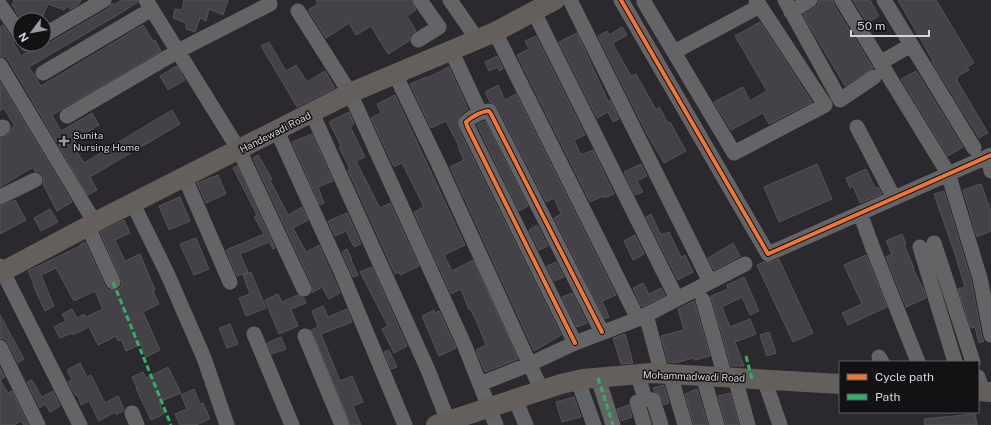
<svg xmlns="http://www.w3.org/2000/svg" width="991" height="425" font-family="'Public Sans',sans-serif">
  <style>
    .building { fill: #444149; stroke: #545356 }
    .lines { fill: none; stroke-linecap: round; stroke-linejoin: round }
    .minor { stroke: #646466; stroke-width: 15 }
    .major { stroke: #645f5c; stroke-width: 20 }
    .quiet { stroke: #2db169; stroke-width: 3; stroke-dasharray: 6 3; stroke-linecap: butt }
    .cycleway-casing { stroke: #121114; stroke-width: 6 }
    .cycleway { stroke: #f07635; stroke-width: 4 }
    .poi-dot { fill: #9a999d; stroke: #121114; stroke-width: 1.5 }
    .labels { text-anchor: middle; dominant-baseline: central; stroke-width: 3; stroke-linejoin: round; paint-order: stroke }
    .street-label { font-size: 10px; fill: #d6d5d9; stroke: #121114 }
    .poi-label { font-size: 10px; fill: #d6d5d9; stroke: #121114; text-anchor: start }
  </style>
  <rect width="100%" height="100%" fill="#2b292d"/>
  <path class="building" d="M14 0H81L79 4 71 9 66 6 64 10 48 4 41 20H21L15 10 16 8 12 6Z
    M122 0H137L138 2 119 14 29 67 41 86 143 25 153 41 155 40 161 51 52 115 61 131 92 113 99 125 74 140 78 147 75 148 84 163 172 110 180 124 90 177 97 190 88 195 8 60 5 57 0 56V27L3 25 14 41 13 42 21 56 26 53 33 52 38 46 41 44 49 43 109 8 112 3 114 5Z
    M184 0H228L223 15 209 9 206 21 200 18 195 32 186 29V23L173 18 175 9 182 10Z
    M316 0H411L416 10 407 16 416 31 410 35 409 41 388 54 371 26 356 35 349 23 326 38 308 10 318 4Z
    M819 0H833L834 5 873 68 845 86 803 15 818 5Z
    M853 0H870L879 16 867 23Z
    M898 0H936L974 63 967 67 969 70 958 76V78L956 79 988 133 979 138 932 62 933 61Z
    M760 22 812 102 769 124 763 113 731 130 714 102 743 87 750 101 767 91 735 36Z
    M622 27 627 35 613 43 614 46 631 76 636 74 656 110 659 107 668 123 670 122 686 151 664 163 646 132 598 36 607 31 609 35Z
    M577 33 608 101 610 100 619 119 613 122 608 112 597 118 559 42Z
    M536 36 585 135 574 140 581 155 593 150 614 194 604 198 603 196 590 202 517 55 529 49 525 41Z
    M269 42 286 71 296 65 307 82 325 71 335 88 297 107 261 46Z
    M497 56 503 69 499 71 498 67 489 71 485 62Z
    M177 66 185 80 168 90 160 76Z
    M449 67 468 109 460 115 458 119 459 130 561 335 534 351 450 167 464 160 458 147 459 146 446 121 431 128 410 84 427 77V78Z
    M916 71 963 147 948 156 901 79Z
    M0 82 72 202 57 211 43 184 44 180 43 176 40 172 35 171 33 167 0 187V138L8 134 14 125 4 108 0 111Z
    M498 85 505 100 516 94 616 295 602 301 609 317 605 319 554 218 561 214 554 198 546 202 499 110 493 103 490 102 485 92Z
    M395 95 465 245 444 255 452 271 473 260 518 359 485 372 476 350 486 345 476 320 470 309 469 310 461 289 451 294 414 212 424 207 402 163 394 167 371 118 381 113 377 104Z
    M349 112 354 124 350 126 365 157 356 161 380 208 390 203 419 266 400 275 399 272 395 274 348 170 350 169 339 147 341 146 329 122Z
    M485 121 528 206 519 211 477 125Z
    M312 134 333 181 318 187 324 203 320 205 292 142Z
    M258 155 272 179 270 180 288 215 302 207 308 220 293 228 306 252 319 245 340 293 329 299 322 287 312 293V285L253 158Z
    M641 164 647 176 637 181 643 192 635 195 624 172Z
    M817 164 832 199 779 222 764 187Z
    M237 166 275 248 273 249 269 242 240 254 248 272 237 276 226 250 264 234 254 217 257 215 233 168Z
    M866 169 875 188 878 187 882 194 860 203 853 186 850 188 846 178Z
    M218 175 226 194 206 203 197 183Z
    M981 184 991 211V231L977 237 963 190Z
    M944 191 971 280 982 337 984 341 979 343 975 327 971 328 958 289 965 287 955 254 934 194Z
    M180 197 190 221 169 230 159 206Z
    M15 200 26 220 0 234V206Z
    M50 209 58 222 41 231 34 218Z
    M347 213 361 244 354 247 346 231 335 236 328 221Z
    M651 214 661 235 669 232 681 257 685 255 693 272 678 280 646 217Z
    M124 220 130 233 115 240 125 261 140 254 155 290 153 291 159 304 143 312 160 350 146 357 141 344 126 351 121 339 118 341 116 336 98 345 89 327 73 335 72 333 60 338 54 327 66 321 62 314 72 309 77 318 84 314 86 317 103 309 102 307 95 291 74 301 56 268 41 275 54 306 45 311 33 285 34 284 28 271 80 246V245L85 242 105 286 108 290 112 291 117 290 121 287 122 283 121 279 100 232Z
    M537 225 548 246 539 250 529 230Z
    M902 234 906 244 904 245 914 268 913 269 924 290 926 298 906 307 886 257 892 254 886 241Z
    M635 235 644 254 633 260 624 241Z
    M196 238 209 269 194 275 180 244Z
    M733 243 740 256 714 270 708 258Z
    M347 249 352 259 351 260 358 275 353 277 342 252Z
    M866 255 887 307 848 325 842 313 862 304 844 265Z
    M779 259 813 333 793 342 757 265 764 262H771Z
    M556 262 564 277 554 281 547 266Z
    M372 267 407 346 394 353 382 329 388 326 360 272Z
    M251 272 266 308 246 316 239 298 250 294 243 275Z
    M744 277 759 311 750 315 742 297 722 307 730 327 750 319 756 334 735 342 744 366H731L711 296 728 289 727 285Z
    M643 283 649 294 661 288 665 295 642 307 633 288Z
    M572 293 587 323 577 327 562 297Z
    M278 294 282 302 298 295 304 298 306 303 291 309 298 326 279 334 265 300Z
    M694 301 710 356 694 360 693 358 675 363 668 362 661 336 684 330 678 309Z
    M323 306 328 317 347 309 352 322 321 334 340 381 352 376 363 402 353 406 361 425H351L311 330 318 327 312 311Z
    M434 310 435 313 439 311 456 348 439 356 422 316Z
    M0 315 24 359 18 363 8 343 5 339 0 338Z
    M230 324 238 344 227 348 219 328Z
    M769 332 776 353 767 356 760 335Z
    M625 334 633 363 621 364 613 338Z
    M281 337 286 349 272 354 267 343Z
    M389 350 397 367 391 369 384 352Z
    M80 363 87 377 91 375 105 403 118 396 124 409 123 411 116 415 115 412 99 421 89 401 81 405 78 395 76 396 68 382 72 380 67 370Z
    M168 367 181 393 159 402 164 414 151 420 136 388H137L132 377 143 372 146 378Z
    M0 368 5 377 0 380 8 393 12 391 28 425H24L21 421 14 425H0Z
    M32 380 42 397 53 391 60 406 50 412 45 404 40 408 27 382Z
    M664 385 669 403 664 405 661 397 658 393 654 391 653 388Z
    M194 389 200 404 203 403 210 419 196 425H180L175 414 187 409 181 395Z
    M697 389 708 425H694L685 394Z
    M730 393 739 425H726L718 396Z
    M574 397 581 417 562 422 556 402Z
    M629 405 632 417 621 421 617 409Z
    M975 414 977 425H925L924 419Z"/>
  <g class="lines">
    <path class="minor" d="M146 0 239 150 304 289
      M450 0 477 39
      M570 0 710 282
      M621 0 768 254 991 155
      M785 0 840 100 874 77
      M842 0 948 173 980 278 991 335
      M884 0 974 148
      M644 2 734 153 825 105 756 0
      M0 5 20 34
      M298 11 350 93 464 344 496 425
      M534 12 677 299
      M791 12 810 0
      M495 32 638 319
      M44 35 104 0
      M418 40 439 27 420 0
      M27 44H29
      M451 50 477 106
      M674 52 760 6
      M880 63 911 45
      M0 65 95 223
      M43 73 152 9
      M395 74 437 161 542 391
      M312 113 428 370 448 421
      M67 116 178 51 270 4
      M857 127 894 198
      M0 129 3 127
      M277 131 342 274 405 425
      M988 156 991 171
      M185 178 230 282
      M0 197 35 180
      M133 204 167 273 204 358 227 425
      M860 213 872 246 918 362
      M88 227 113 282
      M934 243 973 362
      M920 247 955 362
      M0 266 80 425
      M703 300 725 377
      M646 315 662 374
      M254 334 292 425
      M305 336 342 425
      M575 343 467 126 466 122C471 117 482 111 489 111L491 114 602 332
      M0 347 38 425
      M879 357 882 362
      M670 374 685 425
      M638 375 645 399 653 400 661 425
      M703 376 717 425
      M978 377 983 392
      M598 378 613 425
      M735 378 748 425
      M764 379 780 425
      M578 381 594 425
      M480 384 530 364 575 343 638 319 745 264
      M515 399 526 425
      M132 413 137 425
      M644 425 637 402 645 399"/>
    <path class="major" d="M0 273 105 217 350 93 495 32 555 0
      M978 391 991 392
      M436 425 561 384 583 379 606 377 651 373 840 384"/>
    <path class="quiet" d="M113 282 171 425
      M746 356 752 379
      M598 378 613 425"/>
    <g class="cycleway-casing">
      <path id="cycleway" d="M621 0 768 254 991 155
        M575 343 467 126 466 122C471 117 482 111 489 111L491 114 602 332"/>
    </g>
    <use href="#cycleway" class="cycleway"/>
  </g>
  <path class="poi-dot" d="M62 135h4v4h4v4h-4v4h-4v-4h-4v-4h4z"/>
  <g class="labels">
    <g class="street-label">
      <text transform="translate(275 132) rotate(-27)">Handewadi Road</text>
      <text transform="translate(694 376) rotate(2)">Mohammadwadi Road</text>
    </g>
    <g class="poi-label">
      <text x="73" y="135">Sunita<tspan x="73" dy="12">Nursing Home</tspan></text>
    </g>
  </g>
  <rect x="839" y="361" width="140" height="52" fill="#121114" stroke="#605f63"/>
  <rect x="847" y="374" width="20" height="6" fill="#f07635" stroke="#605f63"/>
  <text x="875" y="381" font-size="12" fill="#d6d5d9">Cycle path</text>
  <rect x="847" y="394" width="20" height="6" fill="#2db169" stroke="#605f63"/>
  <text x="875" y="401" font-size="12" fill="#d6d5d9">Path</text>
  <g transform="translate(32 32) rotate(238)"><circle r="19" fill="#121114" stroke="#605f63"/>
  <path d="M0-3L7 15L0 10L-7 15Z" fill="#9a999d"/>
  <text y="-6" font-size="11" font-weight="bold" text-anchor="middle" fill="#d6d5d9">N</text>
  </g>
  <path d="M851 30v6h78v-6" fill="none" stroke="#d6d5d9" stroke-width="2"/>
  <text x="857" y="30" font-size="12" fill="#d6d5d9" stroke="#121114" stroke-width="3" paint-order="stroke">50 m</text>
</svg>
